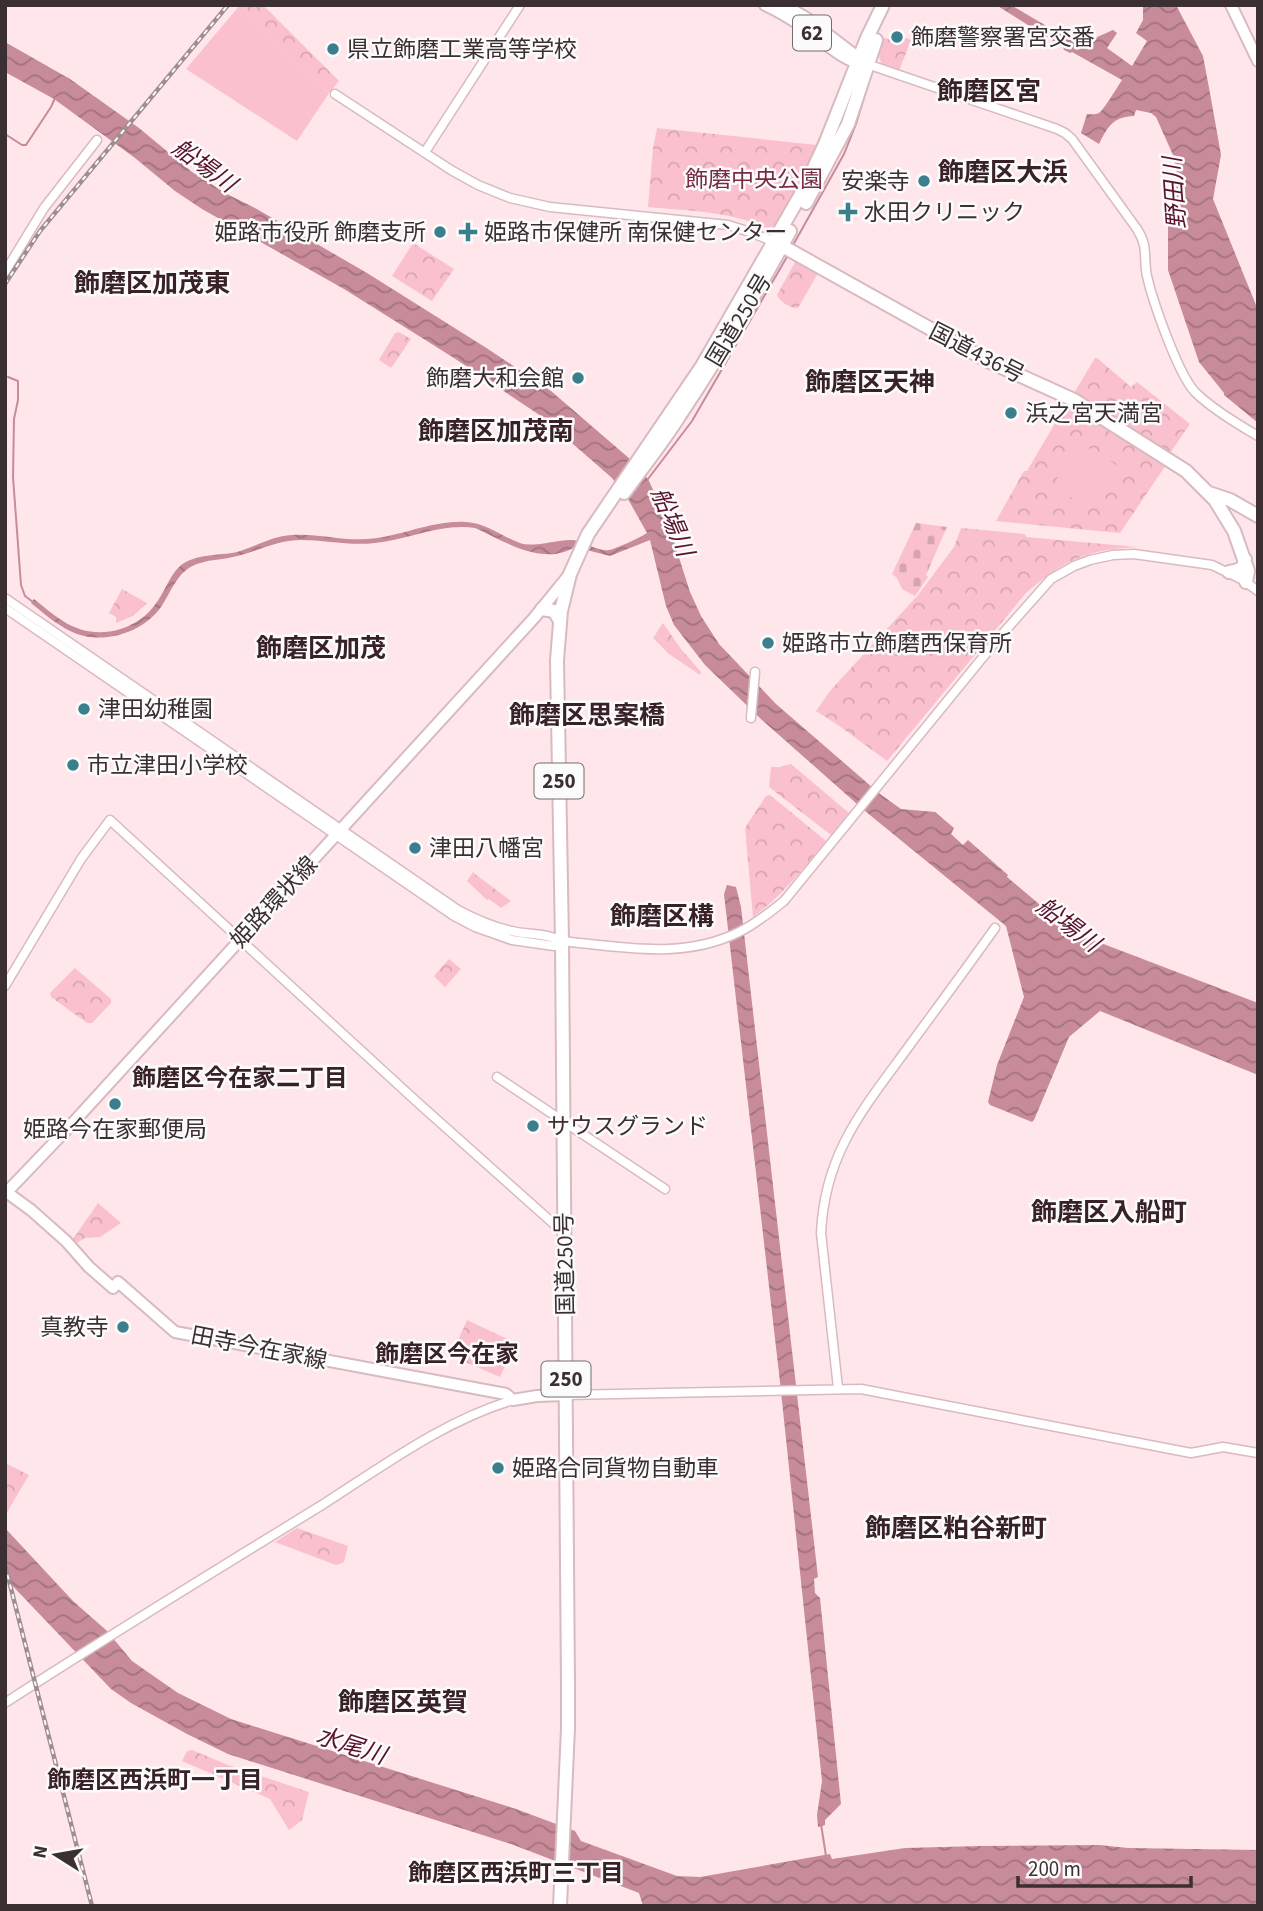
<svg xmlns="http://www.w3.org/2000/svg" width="1263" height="1911" font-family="'Source Sans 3','Noto Sans JP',sans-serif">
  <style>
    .cemetery { fill: url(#cemetery-stones) }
    .park { fill: url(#park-crowns) }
    .garden { fill: #fac0ce }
    .water { fill: url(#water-waves) }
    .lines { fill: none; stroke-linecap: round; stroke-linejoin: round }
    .stream { stroke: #c78b9a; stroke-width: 2 }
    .minor-casing { stroke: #d8bac1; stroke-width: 11 }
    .major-casing { stroke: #d8bac1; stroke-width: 14 }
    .highway-casing { stroke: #d8bac1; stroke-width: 16 }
    .minor { stroke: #fff; stroke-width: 8 }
    .major { stroke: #fff; stroke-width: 10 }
    .highway { stroke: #fff; stroke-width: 12 }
    .rail-casing { stroke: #a08d91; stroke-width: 4.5 }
    .rail { stroke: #fbfbfb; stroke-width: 2; stroke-dasharray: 5; stroke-linecap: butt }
    .poi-dot { fill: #3b7f8d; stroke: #fbfbfb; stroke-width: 2.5 }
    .labels { text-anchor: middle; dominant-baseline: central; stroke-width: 5; stroke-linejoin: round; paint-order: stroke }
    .shield { fill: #fbfbfb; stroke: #756c6e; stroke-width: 2 }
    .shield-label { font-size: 21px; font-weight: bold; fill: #3b2f32 }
    .poi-label { font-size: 23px; fill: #3b2f32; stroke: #fbfbfb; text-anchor: start }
    .park-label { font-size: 23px; fill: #762d44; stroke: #fbfbfb }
    .street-label { font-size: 23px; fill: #3b2f32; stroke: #fbfbfb }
    .water-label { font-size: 24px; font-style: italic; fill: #5a132e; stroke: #fbfbfb }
    .neighbourhood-label { font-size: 24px; font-weight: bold; fill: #382228; stroke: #fbfbfb }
    .quarter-label { font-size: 26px; font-weight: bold; fill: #382228; stroke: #fbfbfb }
  </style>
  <defs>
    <pattern id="cemetery-stones" width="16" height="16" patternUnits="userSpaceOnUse" patternTransform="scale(1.75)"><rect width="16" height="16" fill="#fac0ce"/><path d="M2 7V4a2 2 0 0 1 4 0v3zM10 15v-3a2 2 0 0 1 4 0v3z" fill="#d7a5b1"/></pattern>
    <pattern id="park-crowns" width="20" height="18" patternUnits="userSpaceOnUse" patternTransform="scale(1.75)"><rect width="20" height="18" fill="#fac0ce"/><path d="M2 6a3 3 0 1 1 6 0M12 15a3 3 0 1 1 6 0" fill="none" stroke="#d7a5b1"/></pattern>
    <pattern id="water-waves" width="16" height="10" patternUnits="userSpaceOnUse" patternTransform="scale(1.75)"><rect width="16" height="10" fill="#c78b9a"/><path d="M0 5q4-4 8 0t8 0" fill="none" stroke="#a3727e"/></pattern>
  </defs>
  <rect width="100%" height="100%" fill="#ffe6eb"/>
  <path class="cemetery" d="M916 523 947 527 926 575 928 577 915 596 902 589 897 578 892 574Z"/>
  <path class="park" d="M240 5H263L339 81 329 93Z
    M902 36 911 40 899 71 882 65 878 54 884 38 898 42Z
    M657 128 817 145 806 170 776 225 768 229C732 211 688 211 648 207L653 148Z
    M413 243 454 269 432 301 392 276Z
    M795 262H799L816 271 817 275 798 308C791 309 779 301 777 295Z
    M399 332 411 339 391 368 379 360 395 333Z
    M1095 358H1097L1131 387 1137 382 1190 424 1170 453 1074 393Z
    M1067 403 1166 465 1120 533 996 521 1024 471H1027Z
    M961 528 1025 534 1026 537 1137 547C1086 550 1065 559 1026 593L887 761 838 725 816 711 830 691 918 595 954 547Z
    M122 589 147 603 133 616 116 623V617L109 613Z
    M663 623 681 649 701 672 700 675 669 654 653 638Z
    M791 764 849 813 831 835 769 787 771 767H780Z
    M770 795 826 841C803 869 782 896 753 917L745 828 766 796Z
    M473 872 475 874 511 901 501 908 489 899 487 900 467 881Z
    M449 959 461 969 445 987 434 976Z
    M75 968 111 999V1003L92 1023H87L51 997 50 993Z
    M98 1203 121 1223 100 1237 85 1238 73 1245 71 1242Z
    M467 1320 516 1343 500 1377 451 1356Z
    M5 1463 29 1475 6 1514 5 1511Z
    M297 1528 348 1546 344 1562 336 1565 275 1542Z
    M192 1750 228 1765 309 1792 302 1820 289 1830 270 1799 182 1761 187 1751Z"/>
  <path class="garden" d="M240 5 329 93 297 141 186 69Z
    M1079 442 1123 469C1097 512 1095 511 1052 487Z"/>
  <path class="water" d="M996 5H1011L1072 41 1074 40 1086 42 1113 30 1117 33 1107 48 1132 66 1147 41 1136 33 1143 20V5H1176L1203 56 1210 93 1221 155 1213 199 1258 310V423L1224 395V393L1199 362 1168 270V226L1178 179 1173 155 1156 117 1151 113 1136 110 1134 116C1113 117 1108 126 1099 144L1081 133 1087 114C1091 114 1095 115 1099 113 1103 111 1118 86 1122 80L1072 52 1070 53 1064 50 1063 47Z
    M5 42 70 79 139 128 192 172 227 194 255 208 367 273 488 349 551 391 630 459 648 479 667 520 690 592 701 616 719 644 776 704 880 794 901 809 935 812 954 828 951 834 963 845 968 840 1008 875 1007 877 1072 932 1258 1003V1075L1100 1011 1069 1037 1034 1120 1032 1122 990 1105 988 1102 997 1065 1024 997 1006 926 865 811 762 720 705 665 674 625 666 606 650 540 610 556 575 547C543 567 504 541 475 528 441 523 408 540 375 543 350 546 325 540 301 540 275 540 253 554 228 558 218 560 208 560 197 564 177 571 172 591 161 607 142 634 100 646 70 631 56 624 43 613 31 603L34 599C43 606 53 615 63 621 93 641 133 633 154 606 164 594 169 576 180 566 196 553 219 556 237 552 255 547 272 536 292 535 317 533 342 541 367 539 401 537 432 520 466 522 487 523 502 537 520 543 533 548 558 539 573 540 585 541 597 552 609 550 615 549 642 537 647 533L628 499 612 478 541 416 454 358 344 289 202 209 175 191 135 158 54 99 5 72Z
    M727 885 736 887 741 907 818 1577 814 1579 815 1593 820 1598 841 1804 825 1820V1825L818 1827 817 1815 822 1781 780 1382 724 894Z
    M5 1528 73 1601 106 1630 132 1661 178 1693 231 1719 516 1809 575 1831 581 1841 677 1876 700 1877 830 1854 832 1859 905 1848 981 1846 1099 1845 1128 1848 1258 1850V1906H643L639 1893 511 1844 228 1754 187 1734 131 1703 111 1689 5 1578Z"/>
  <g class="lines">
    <path class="stream" d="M5 134 22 145H26L51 107 55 98
      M792 247 844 154 856 124 869 81
      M8 377 18 381V400L14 419 13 477 21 585 25 596 33 602
      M648 479 692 421 788 255
      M821 1824 826 1856"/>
    <g class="minor-casing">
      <path id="minor" d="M867 64 1057 129 1065 133 1072 139 1137 229C1149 248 1143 257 1147 276 1153 302 1178 374 1195 392 1210 407 1239 425 1258 436
        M335 94 451 170 478 185 510 198 550 207 728 225 747 231 775 242
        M425 152 520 5
        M5 272 44 208 97 140
        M5 598 458 910C475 919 493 927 512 931 528 935 547 933 562 941 621 947 683 960 739 932 756 924 770 912 784 901L997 640 1051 579 1074 566 1090 560 1113 555 1134 554 1212 565 1243 580 1258 591
        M5 608 454 916 475 927 512 940 554 946 562 941
        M751 718 755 672
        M5 986 81 859 110 820 416 1101 564 1233
        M497 1077 665 1189
        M838 1388 821 1233C825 1150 866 1106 912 1042 940 1004 968 966 995 928
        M566 1395 861 1389 1191 1453 1223 1447 1258 1453
        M5 1703C110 1635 216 1570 322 1505 383 1466 443 1421 513 1400"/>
    </g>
    <g class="major-casing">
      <path id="major" d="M765 5C778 11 791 19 803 27 820 38 844 63 864 64
        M784 5 805 17 864 62
        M1231 5 1258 61
        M5 1191 31 1210 66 1241 89 1267 113 1288 118 1282 175 1332 506 1394 513 1400 537 1396 566 1395
        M5 1194 70 1126 534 618 569 575"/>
    </g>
    <g class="highway-casing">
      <path id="highway" d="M806 203 848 124 876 40
        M775 242 988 361 1074 400 1186 471 1215 500 1234 531 1248 571 1246 582
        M624 493C643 467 663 442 680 415 720 355 756 294 790 231
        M1209 493 1230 500 1258 516
        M1229 572 1238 570 1243 567 1245 559
        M542 609 554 611 560 621
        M560 1906 568 1728V1685L562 941 557 660 561 611 570 574 588 534 702 366 804 189 825 144 867 38 883 5"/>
    </g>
    <use href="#minor" class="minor"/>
    <use href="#major" class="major"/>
    <use href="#highway" class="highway"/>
    <g class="rail-casing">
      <path id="rail" d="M5 284 40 231 228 5
        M5 1565 92 1906"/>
    </g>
    <use href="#rail" class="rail"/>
  </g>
  <g class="poi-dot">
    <circle cx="897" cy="37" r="7"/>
    <circle cx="333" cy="49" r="7"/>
    <circle cx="924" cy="181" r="7"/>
    <path d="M844.5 201.5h7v7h7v7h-7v7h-7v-7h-7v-7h7z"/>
    <circle cx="440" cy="232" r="7"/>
    <path d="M464.5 221.5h7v7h7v7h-7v7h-7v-7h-7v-7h7z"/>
    <circle cx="578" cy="378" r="7"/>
    <circle cx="1011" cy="413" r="7"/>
    <circle cx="768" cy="643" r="7"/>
    <circle cx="84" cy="709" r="7"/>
    <circle cx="73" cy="765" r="7"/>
    <circle cx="415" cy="848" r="7"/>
    <circle cx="115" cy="1104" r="7"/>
    <circle cx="533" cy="1126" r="7"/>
    <circle cx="123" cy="1327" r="7"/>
    <circle cx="498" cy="1468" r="7"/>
  </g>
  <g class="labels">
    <g class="shield">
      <rect x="793" y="15.5" width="38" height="35" rx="5"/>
      <rect x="534.5" y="763.5" width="49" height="35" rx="5"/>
      <rect x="541.5" y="1361.5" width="49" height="35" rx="5"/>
    </g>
    <g class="shield-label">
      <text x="812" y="33">62</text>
      <text x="559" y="781">250</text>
      <text x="566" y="1379">250</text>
    </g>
    <g class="poi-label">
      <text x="911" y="37">飾磨警察署宮交番</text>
      <text x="347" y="49">県立飾磨工業高等学校</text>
      <text x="910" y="181" text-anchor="end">安楽寺</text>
      <text x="864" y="212">水田クリニック</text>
      <text x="426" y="232" text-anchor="end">姫路市役所 飾磨支所</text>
      <text x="484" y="232">姫路市保健所 南保健センター</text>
      <text x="564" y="378" text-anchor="end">飾磨大和会館</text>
      <text x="1025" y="413">浜之宮天満宮</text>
      <text x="782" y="643">姫路市立飾磨西保育所</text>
      <text x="98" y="709">津田幼稚園</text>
      <text x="87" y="765">市立津田小学校</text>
      <text x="429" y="848">津田八幡宮</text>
      <text x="547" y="1126">サウスグランド</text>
      <text x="115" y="1129" text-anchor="middle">姫路今在家郵便局</text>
      <text x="109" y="1327" text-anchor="end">真教寺</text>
      <text x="512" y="1468">姫路合同貨物自動車</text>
    </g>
    <g class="park-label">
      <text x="754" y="179">飾磨中央公園</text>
    </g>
    <g class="street-label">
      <text transform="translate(739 320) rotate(-59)">国道250号</text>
      <text transform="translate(977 353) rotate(27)">国道436号</text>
      <text transform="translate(274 902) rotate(-47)">姫路環状線</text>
      <text transform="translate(565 1264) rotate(-91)">国道250号</text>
      <text transform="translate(259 1348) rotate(11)">田寺今在家線</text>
    </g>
    <g class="water-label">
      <text transform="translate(204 166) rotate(36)">船場川</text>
      <text transform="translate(1175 193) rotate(-94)">野田川</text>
      <text transform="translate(672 522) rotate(67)">船場川</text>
      <text transform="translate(1068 925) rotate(37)">船場川</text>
      <text transform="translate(351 1746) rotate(18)">水尾川</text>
    </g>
    <g class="neighbourhood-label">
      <text x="240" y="1078">飾磨区今在家二丁目</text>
      <text x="447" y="1354">飾磨区今在家</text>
      <text x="155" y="1780">飾磨区西浜町一丁目</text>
      <text x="516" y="1873">飾磨区西浜町三丁目</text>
    </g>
    <g class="quarter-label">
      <text x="989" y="91">飾磨区宮</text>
      <text x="1003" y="172">飾磨区大浜</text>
      <text x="152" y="283">飾磨区加茂東</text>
      <text x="870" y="382">飾磨区天神</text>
      <text x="496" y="431">飾磨区加茂南</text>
      <text x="321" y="648">飾磨区加茂</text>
      <text x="587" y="715">飾磨区思案橋</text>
      <text x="662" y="916">飾磨区構</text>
      <text x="1109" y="1212">飾磨区入船町</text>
      <text x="956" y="1528">飾磨区粕谷新町</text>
      <text x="403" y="1702">飾磨区英賀</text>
    </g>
  </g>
  <rect width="1263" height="1911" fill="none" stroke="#3b2f32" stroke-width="14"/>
  <g transform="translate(56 1855) rotate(281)" stroke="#fbfbfb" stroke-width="5" paint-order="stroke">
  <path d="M0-5L12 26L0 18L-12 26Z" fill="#3b2f32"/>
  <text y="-10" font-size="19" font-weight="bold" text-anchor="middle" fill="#3b2f32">N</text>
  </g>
  <path d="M1018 1876v10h173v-10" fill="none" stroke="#3b2f32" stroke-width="3.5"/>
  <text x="1028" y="1876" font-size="21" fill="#3b2f32" stroke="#fbfbfb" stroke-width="5" paint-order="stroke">200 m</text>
</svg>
